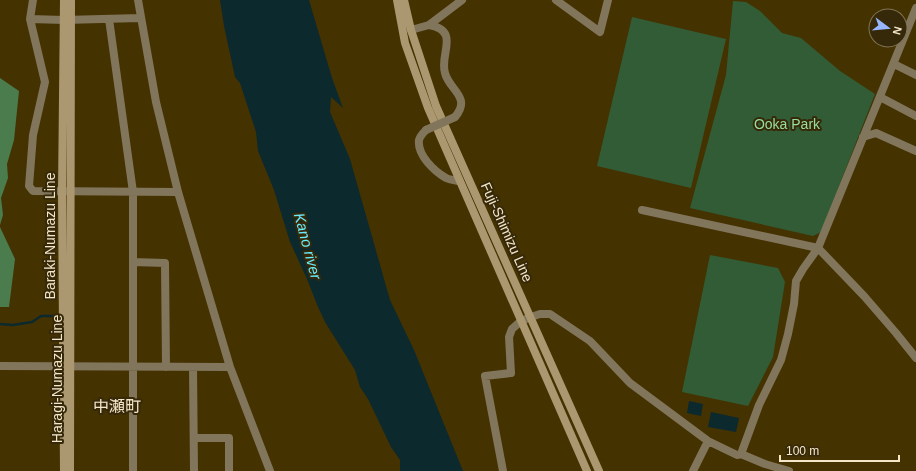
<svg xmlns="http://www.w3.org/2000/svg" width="916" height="471" font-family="Arial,'Noto Sans JP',sans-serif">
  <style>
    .green { fill: #315c35 }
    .forest { fill: #4b7c4e }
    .water { fill: #0c292d }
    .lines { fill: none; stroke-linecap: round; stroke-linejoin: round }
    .stream { stroke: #0c292d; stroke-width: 2.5 }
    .minor { stroke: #81755c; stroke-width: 8 }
    .secondary { stroke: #ab9870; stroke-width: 8 }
    .minor-bridge { stroke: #81755c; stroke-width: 8 }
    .labels { text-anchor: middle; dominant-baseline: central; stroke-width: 4; stroke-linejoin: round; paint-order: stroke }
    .park-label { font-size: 14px; fill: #96de9b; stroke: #36290a }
    .street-label { font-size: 14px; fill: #f4e6c9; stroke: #36290a }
    .water-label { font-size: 15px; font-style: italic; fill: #67ecfc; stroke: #36290a }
    .quarter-label { font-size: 16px; fill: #f4e6c9; stroke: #36290a }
  </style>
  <rect width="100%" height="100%" fill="#453201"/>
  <path class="green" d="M733 1 746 2 760 11 782 33 801 38 840 71 875 94 821 232 813 236 690 208 726 75Z
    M632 17 726 39 691 188 597 166Z
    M710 255 778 268 785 282 773 357 748 406 682 392Z"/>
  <path class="forest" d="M0 78 19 91 14 140 7 164 8 178 1 198 3 215 0 225Z
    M0 227 15 259 9 307H0Z"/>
  <path class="water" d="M220 0H309L332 78 343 108 331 97 330 112 350 159 390 300 414 350 463 471H400V460L391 447 368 399 360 387 355 370 325 322 318 307 307 279 290 242 274 190 258 151 256 132 240 83 235 77 224 26Z
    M689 401 703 404 701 416 687 413Z
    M711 412 739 418 736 432 708 427Z"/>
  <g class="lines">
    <path class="stream" d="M0 324 13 325 32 322 41 316H54"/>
    <path class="minor" d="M33 0 30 19 45 82 33 135 29 186 33 191 178 192
      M138 0 156 102 178 192 230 367 270 471
      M556 0 600 32 608 0
      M30 19 64 20 140 18
      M109 19 133 192V471
      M429 25C461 31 439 54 445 73 449 90 472 97 455 117
      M411 30 429 25 462 0
      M894 64 916 75
      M880 97 916 116
      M426 130C423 133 420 136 419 140 417 155 434 171 446 178 450 180 455 180 459 181
      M863 137 876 133 916 151
      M642 210 818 248 864 296 896 333 916 358
      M133 262 165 263 166 367
      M0 366 230 367
      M193 367 194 471
      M194 438H229V471
      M741 454 759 405 781 360 788 334 794 304 796 281 803 269 818 248 916 8
      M503 471 485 376 511 373 509 337 512 329 521 321 531 317 540 314H550L590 341 630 383 708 441 737 455 741 454 765 464 789 471
      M693 471 708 441"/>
    <path class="secondary" d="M397 0 405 43 428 108 587 471
      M404 0 411 30 436 106 599 471
      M64 471 62 192 64 0
      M70 471 71 0"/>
    <path class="minor-bridge" d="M426 130 455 117"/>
  </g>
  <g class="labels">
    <g class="park-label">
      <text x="787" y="124">Ooka Park</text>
    </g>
    <g class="street-label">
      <text transform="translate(507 232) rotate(66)">Fuji-Shimizu Line</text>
      <text transform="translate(50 236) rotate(-90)">Baraki-Numazu Line</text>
      <text transform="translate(57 379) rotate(-90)">Haragi-Numazu Line</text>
    </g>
    <g class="water-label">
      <text transform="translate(308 246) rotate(75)">Kano river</text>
    </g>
    <g class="quarter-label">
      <text x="117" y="406">中瀬町</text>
    </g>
  </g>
  <g transform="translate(888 28) rotate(106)"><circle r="19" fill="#36290a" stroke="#827556"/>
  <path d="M0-3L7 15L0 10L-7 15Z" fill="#97b6fd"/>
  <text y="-6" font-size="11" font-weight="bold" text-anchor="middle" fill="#f4e6c9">N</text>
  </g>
  <path d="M780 455v6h119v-6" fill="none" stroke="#f4e6c9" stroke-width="2"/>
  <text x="786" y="455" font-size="12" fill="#f4e6c9" stroke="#36290a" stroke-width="3" paint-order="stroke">100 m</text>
</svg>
